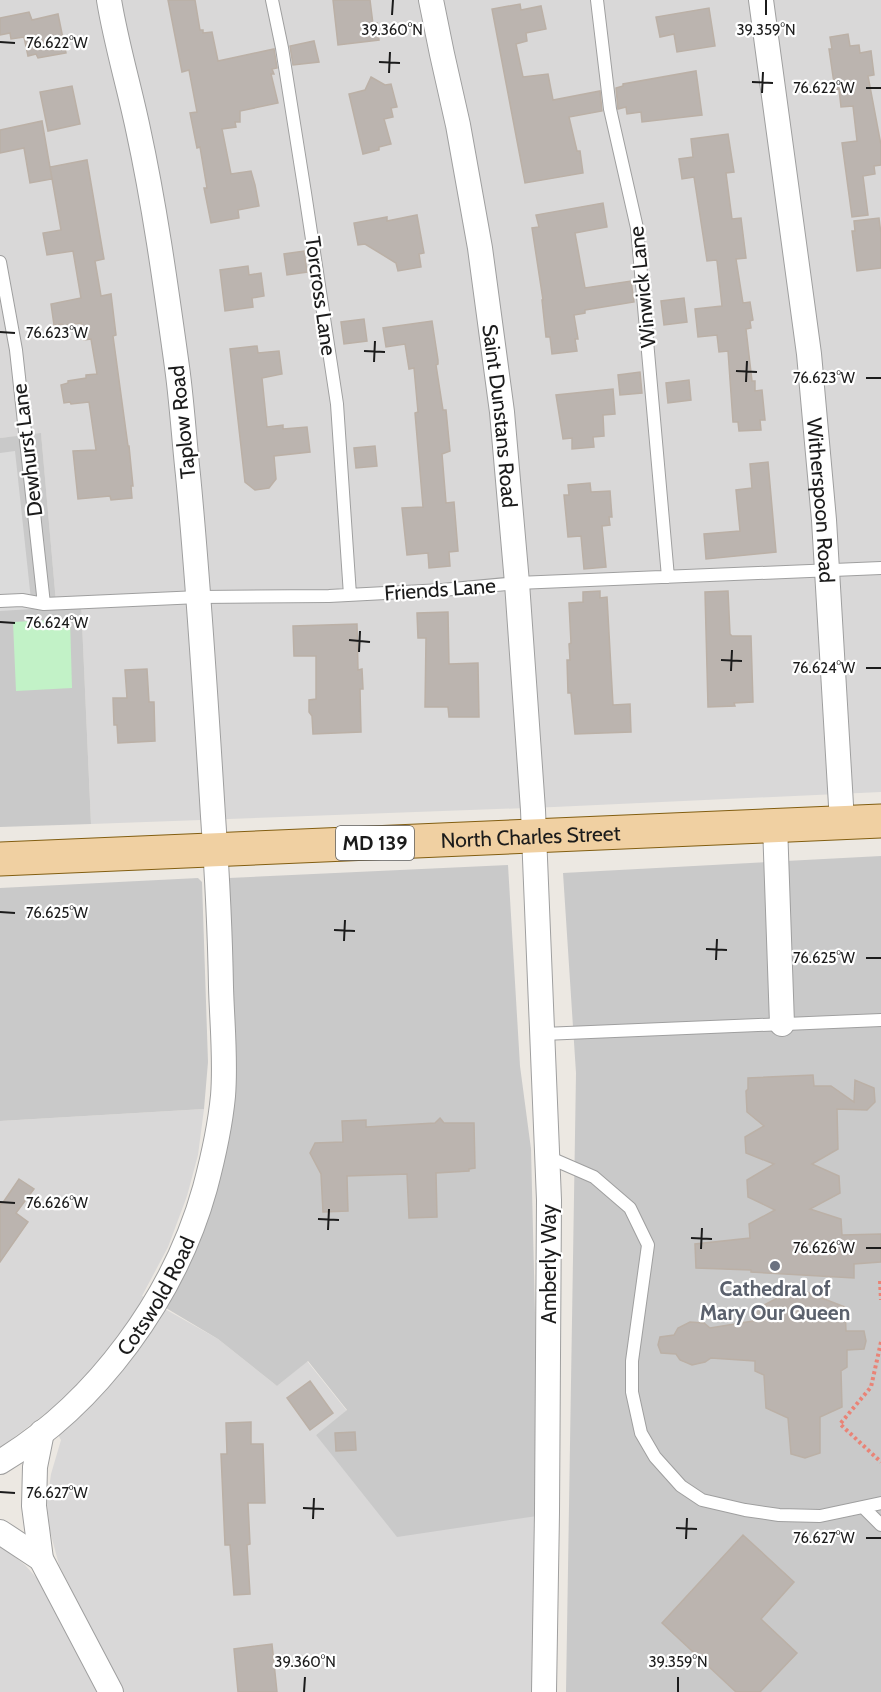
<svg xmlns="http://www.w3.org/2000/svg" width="881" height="1692" font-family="Cabin,sans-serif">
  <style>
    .residential { fill: #d9d8d8 }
    .religious { fill: #c9c9c9 }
    .park { fill: #c2f2c7 }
    .parking { fill: #dbdbdb }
    .building { fill: #bbb4af; stroke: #bbb0a6; stroke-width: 1.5 }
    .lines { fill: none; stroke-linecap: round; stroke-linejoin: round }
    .lane-casing { stroke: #9f9f9f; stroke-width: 14 }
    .street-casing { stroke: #9f9f9f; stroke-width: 26 }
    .primary-casing { stroke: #825e11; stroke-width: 35 }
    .path { stroke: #e98376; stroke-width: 4; stroke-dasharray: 3 3; stroke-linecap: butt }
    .lane { stroke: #fff; stroke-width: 12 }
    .street { stroke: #fff; stroke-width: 24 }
    .primary { stroke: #f0d0a2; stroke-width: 33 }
    .ticks { fill: none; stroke: #1b1b1b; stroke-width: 2 }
    .worship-dot { fill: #6b7280; stroke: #fff; stroke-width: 2 }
    .labels { text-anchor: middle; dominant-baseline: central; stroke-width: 4.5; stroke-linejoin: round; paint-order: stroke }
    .shield { fill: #fff; stroke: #5f5f5f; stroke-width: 1.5 }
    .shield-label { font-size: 20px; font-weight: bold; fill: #1b1b1b }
    .street-label { font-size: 21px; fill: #1b1b1b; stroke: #fff }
    .worship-label { font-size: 21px; font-weight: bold; fill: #5b616d; stroke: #fff }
    .ticks-label { font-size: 15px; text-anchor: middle; fill: #1b1b1b; stroke: #fff; stroke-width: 4.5; stroke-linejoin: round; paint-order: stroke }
  </style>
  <rect width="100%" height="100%" fill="#ece8e2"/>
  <path class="residential" d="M0 0H881V792L554 807 91 824 81 601 56 602 41 434 0 438Z
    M204 1109 198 1155 187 1196 168 1247 142 1296 218 1339 277 1386 307 1361 347 1411 316 1435 537 1516 534 1692H123L59 1565 50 1531 47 1503 51 1474 61 1440 46 1413 0 1448V1121Z
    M0 1545 25 1565 43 1585 100 1692H0Z"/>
  <path class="religious" d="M41 433 56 602 81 600 91 824 0 827V438Z
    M881 856V1692H566L576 1073 563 873Z
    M508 865 520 1066 531 1149 538 1436 537 1516 397 1537 316 1435 347 1410 308 1361 277 1386 218 1339 166 1308 203 1232 224 1163 234 1107 229 878Z
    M198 878 202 882 208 1062 204 1109 0 1121V888Z"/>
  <path class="park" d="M70 619 72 688 16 691 13 622Z"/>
  <path class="parking" d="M15 451 32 609 0 611V453Z"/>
  <path class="building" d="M168 0H195L200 30H203V33L212 32 218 61 274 49 277 68 272 69 274 74H271L278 103 240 111V122H235L236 127 222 129 231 174 251 171 255 185 259 206 238 210 239 218 211 223 204 188H207L200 147 197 148 190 113 197 112 189 70 182 72Z
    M333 0H370L373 24 377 23 379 40 338 45Z
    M520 4 521 10 541 6 546 29 526 33 527 41 516 44 523 77 548 74 553 100 600 91 602 111 569 117 577 151H580L583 173 525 183 492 9Z
    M709 8 715 46 677 52 674 34 660 37 656 17Z
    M29 12 32 20 58 14 66 53 38 58 36 54 28 56 24 37 11 39 10 33 0 35V18Z
    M848 34 850 46 859 45 860 53 871 51 874 75 868 76 881 145V165L874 166 875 174 863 176 868 215 852 217 842 143 857 141 853 106 841 107 839 89 835 90 829 49H832L830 37Z
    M314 41 319 62 293 65 290 46Z
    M696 71 702 115 642 122 641 112 627 114 626 107 618 109 616 88 623 86V84Z
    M371 77 385 85 391 84 397 107 391 108 393 117 384 119 391 144 379 147V150L363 154 349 94 365 90Z
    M72 86 80 124 48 131 40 92Z
    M42 121 52 179 30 183 24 148 0 153V130Z
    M728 134 734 172 726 173 732 219 741 218 746 258 736 259 743 303 750 302 753 320 750 321 751 328 746 329 752 381H755V391L762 390 765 420H760L761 430 739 431 738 422H733L728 351 719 352 717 335 698 337 695 309 722 306 717 261 716 260 707 261 694 177 682 179 679 159 693 157 691 139Z
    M87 160 104 259 95 261 101 296 111 294 116 335 113 336 128 446H129L133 486H131L132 498 111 500 110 496 78 499 73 451 96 450 89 402 71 404 70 402 64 403 61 385 68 383V381L86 378V375L97 374 91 339 84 340 81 323 63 326 62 324 54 325 51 304 81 298 73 251 47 255 43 233 61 230 50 167Z
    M603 203 607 227 575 233 585 288 631 281 634 302 585 310V313L574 315 578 339H575L577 351 552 354 550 337H546L542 300H543L532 228 539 227 536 215Z
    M417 215 424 253 419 254 421 267 398 271 396 263 365 244 358 245 354 223 387 217V221Z
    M879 218 881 234V268L857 271 852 231H855L854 221Z
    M304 251 307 272 287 275 284 254Z
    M248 266 249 275 261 273 264 296 252 298 253 307 225 311 220 270Z
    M684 298 687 322 664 325 661 301Z
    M364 319 367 341 344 344 341 322Z
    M432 321 438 360V364L436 365 443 410H446L450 451 442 454 446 503 454 502 458 551 449 552 450 566 429 568 428 553 407 555 402 508 423 507 415 413 418 412 414 368 409 369 405 344 386 347 383 328Z
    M257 346 258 353 279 351 282 374 262 378 267 427 283 425V429L307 427 310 452 274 456 276 479 269 488 255 490 245 482 230 349Z
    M640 372 642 393 620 395 618 375Z
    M689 380 691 400 668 403 666 383Z
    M613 389 615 414 603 415 604 436 593 437 594 447 572 449V438L563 439 556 395Z
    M375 446 377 466 356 468 354 448Z
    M768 462 776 552 706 559 704 534 740 531 736 490 752 488 750 464Z
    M590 483 591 492 610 491 612 517H609L610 525 602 526 606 567 584 569 581 536 568 537 564 495H569L568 485Z
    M600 591V598L607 597 613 705 630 704 631 732 575 734 571 693H568L567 660H570L569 644 571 643 569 603 583 602V592Z
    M728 591 730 634 732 636H751L753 702 734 703 735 706 708 707 705 592Z
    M448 612 449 664 478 663 479 717H449L448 707H425L426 638H418L417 613Z
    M357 624 358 670 362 669 363 689H360L361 732 313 734 312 716 309 712V700L316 699V656H294L293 626Z
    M147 669 149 702H154L155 741 118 743 117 725H114L113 698H127L125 670Z
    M813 1075 814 1086H831L854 1102 855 1080 874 1088 875 1102 867 1110 837 1109 838 1149 812 1164 839 1176 840 1193 810 1209 841 1219 842 1235 881 1234V1262L854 1264V1278L751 1272V1270L696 1268 695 1244 750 1238 749 1224 775 1210 748 1197 747 1180 774 1164 746 1153 745 1137 764 1126 747 1112 746 1091 748 1089V1078Z
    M440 1118 444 1123H474L475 1168 469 1169V1171L436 1173 437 1217 409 1218 407 1174 347 1176 348 1211 323 1212 321 1174 310 1153 315 1143 343 1142 342 1121 366 1120V1127L435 1123Z
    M19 1179 34 1189 16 1213 28 1222 0 1262V1203L2 1204Z
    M796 1288 845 1307 846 1331H864L866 1341 864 1349 847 1350V1367L841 1371 842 1407 820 1417V1453L805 1458 791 1454 788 1418 766 1408 764 1375 755 1371V1361L711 1358 705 1362 692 1365 680 1360 676 1354 661 1353 658 1345 660 1337 674 1335 678 1328 690 1322 704 1323 710 1328 753 1321V1311Z
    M310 1381 333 1413 310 1430 287 1398Z
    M251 1422V1444H263L265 1503H248L250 1544 247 1545 250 1594 234 1595 230 1545H225L221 1454H227L226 1423Z
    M355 1432 356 1450 336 1451 335 1433Z
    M743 1535 794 1582 761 1619 797 1653 760 1692H736L662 1623Z
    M272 1644 277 1692H238L234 1649Z"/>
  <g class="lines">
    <g class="lane-casing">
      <path id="lane" d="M272 0 282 48 305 193 337 404 350 595
        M597 0 610 109 637 228 668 577
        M0 262 16 350 44 604
        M0 601 22 600 44 604 199 597 329 596 442 590 517 583 881 568
        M543 1034 881 1020
        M548 1157 594 1177 630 1208 648 1245 632 1361V1392L641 1433 655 1457 681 1486 702 1500 745 1510 779 1515 820 1516 881 1503
        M864 1508 881 1525"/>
    </g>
    <g class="street-casing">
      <g id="street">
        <path id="s1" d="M431 0 442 54 458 125 480 248 502 412 517 583 533 810 549 1200 547 1513 544 1692"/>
        <path id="s2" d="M761 0 809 354 824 520 842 822"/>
        <path d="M775 825 782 1024"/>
        <path d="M42 1432 35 1467 34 1506 41 1559 111 1692"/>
        <path id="s3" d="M0 1462C97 1404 175 1296 205 1188 213 1158 220 1127 223 1096 226 1060 222 1023 221 987 220 930 217 873 213 816 206 703 199 589 188 475 184 439 182 403 177 367 166 288 155 207 138 129 129 86 116 43 109 0"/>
        <path d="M0 1532 41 1559"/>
      </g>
    </g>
    <g class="primary-casing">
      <g id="primary">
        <path id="s4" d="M0 859 881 821"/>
      </g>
    </g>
    <path class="path" d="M880 1281 881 1300
      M881 1342 871 1387 840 1424 881 1462"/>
    <use href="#lane" class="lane"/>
    <use href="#street" class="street"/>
    <use href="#primary" class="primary"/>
  </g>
  <path class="ticks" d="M392 15 393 0M766 15V0M0 42 15 43M379 62 400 63M389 73 390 52M752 82 773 83M866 88H881M762 93 763 72M0 332 15 333M364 351 385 352M374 362 375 341M736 371 757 372M866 378H881M746 382 747 361M0 622 15 623M349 640 370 642M359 652 360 631M721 660 742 661M866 668H881M731 671 732 650M0 912 15 913M334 930 355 931M344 941 345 920M706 949 727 950M866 958H881M716 960 717 939M0 1202 15 1203M318 1219 339 1220M328 1230 329 1209M691 1238 712 1239M866 1248H881M701 1249 702 1228M0 1492 15 1493M303 1508 324 1509M313 1519 314 1498M676 1528 697 1529M866 1538H881M686 1539 687 1518M304 1692 305 1677M678 1692V1677"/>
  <circle class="worship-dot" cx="775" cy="1266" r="6"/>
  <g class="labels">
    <rect class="shield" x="336" y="826" width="78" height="34" rx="4.5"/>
    <g class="shield-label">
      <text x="375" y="843">MD 139</text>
    </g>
    <g class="street-label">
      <text transform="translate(642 287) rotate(-96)">Winwick Lane</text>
      <text transform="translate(321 296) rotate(82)">Torcross Lane</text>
      <text stroke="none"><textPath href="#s1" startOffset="422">Saint Dunstans Road</textPath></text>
      <text transform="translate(182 422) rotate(-96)">Taplow Road</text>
      <text transform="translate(27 450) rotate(-97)">Dewhurst Lane</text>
      <text stroke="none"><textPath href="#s2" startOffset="504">Witherspoon Road</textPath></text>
      <text transform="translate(440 589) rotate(-4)">Friends Lane</text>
      <text stroke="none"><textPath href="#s4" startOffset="531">North Charles Street</textPath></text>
      <text transform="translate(548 1264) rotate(-90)">Amberly Way</text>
      <text stroke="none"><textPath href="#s3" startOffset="231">Cotswold Road</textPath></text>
    </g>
    <g class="worship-label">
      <text x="775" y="1288">Cathedral of<tspan x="775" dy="24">Mary Our Queen</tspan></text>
    </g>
  </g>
  <g class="ticks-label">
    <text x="392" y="35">39.360°N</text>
    <text x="766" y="35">39.359°N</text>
    <text x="57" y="48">76.622°W</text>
    <text x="824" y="93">76.622°W</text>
    <text x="57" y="338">76.623°W</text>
    <text x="824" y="383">76.623°W</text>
    <text x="57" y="628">76.624°W</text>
    <text x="824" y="673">76.624°W</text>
    <text x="57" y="918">76.625°W</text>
    <text x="824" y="963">76.625°W</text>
    <text x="57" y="1208">76.626°W</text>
    <text x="824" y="1253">76.626°W</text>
    <text x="57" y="1498">76.627°W</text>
    <text x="824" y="1543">76.627°W</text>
    <text x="305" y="1667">39.360°N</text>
    <text x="678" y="1667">39.359°N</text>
  </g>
</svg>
